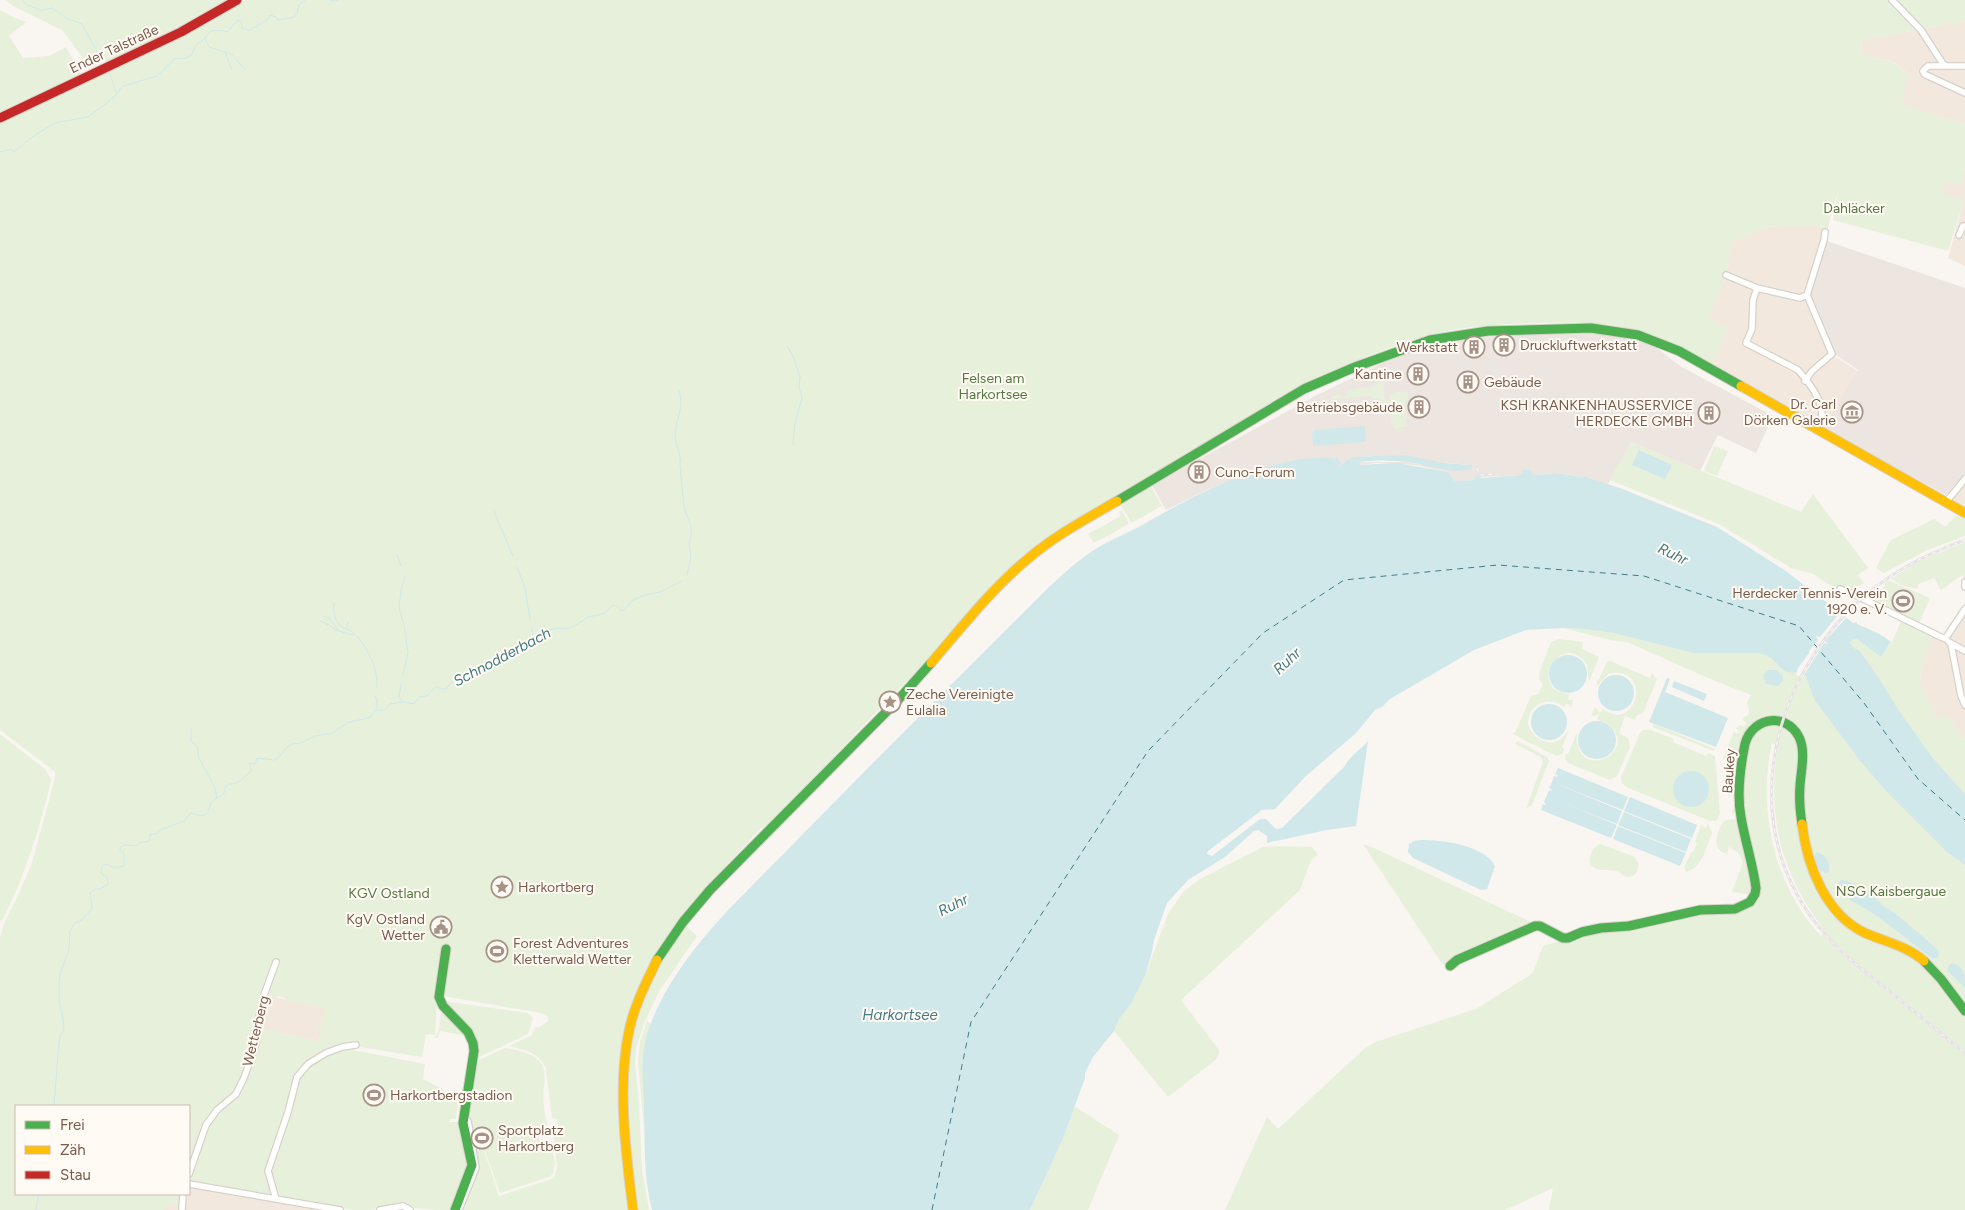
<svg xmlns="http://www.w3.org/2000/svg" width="1965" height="1210" font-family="Figtree,sans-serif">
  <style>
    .residential { fill: #f2e8de }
    .industrial { fill: #ede5e0 }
    .green { fill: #e7f0db; fill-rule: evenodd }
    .water { fill: #d0e8ea }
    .pier { fill: #f9f5f0 }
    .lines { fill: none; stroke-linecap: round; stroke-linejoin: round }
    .stream { stroke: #d0e8ea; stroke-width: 1 }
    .ferry { stroke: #437c86; stroke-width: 1; stroke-dasharray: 6 5; stroke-linecap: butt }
    .street-casing { stroke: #d7d1cb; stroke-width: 8 }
    .fast-casing { stroke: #d9d2cb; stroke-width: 11 }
    .slow-casing { stroke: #d9d2cb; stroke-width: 11 }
    .jam-casing { stroke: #d9d2cb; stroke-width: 11 }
    .street { stroke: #fefefd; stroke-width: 5.5 }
    .fast { stroke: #4caf50; stroke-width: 9 }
    .slow { stroke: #ffc107; stroke-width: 9 }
    .jam { stroke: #c62828; stroke-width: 9 }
    .rail-casing { stroke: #e6e3e7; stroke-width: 3 }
    .rail { stroke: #fffaf3; stroke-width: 1; stroke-dasharray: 4; stroke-linecap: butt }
    .labels { text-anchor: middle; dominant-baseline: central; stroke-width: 4; stroke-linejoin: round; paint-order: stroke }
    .street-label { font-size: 14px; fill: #7a5c4d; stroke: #fffaf3 }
    .park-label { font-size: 14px; fill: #537a41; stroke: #fffaf3 }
    .poi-label { font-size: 14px; fill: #7a5c4d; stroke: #fffaf3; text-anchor: start }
    .water-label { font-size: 15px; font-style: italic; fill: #437c86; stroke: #fffaf3 }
  </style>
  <rect width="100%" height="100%" fill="#f9f5f0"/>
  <path class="residential" d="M1965 21V124L1901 105 1908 73 1893 62 1861 55 1862 40Z
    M1965 166V266L1948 258 1964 200 1943 195 1946 182 1962 185Z
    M1799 225 1828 227 1824 240 1832 355 1858 371 1823 429 1712 367 1728 328 1709 318 1726 275 1733 241 1768 227Z
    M1965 483V509L1953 501V498Z
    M1965 612V739L1961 737 1947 715 1938 719 1920 683 1921 671 1932 636 1942 641Z
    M264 995 326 1008 319 1041 257 1029Z
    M189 1186 331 1210H164V1205L184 1203 185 1194H189Z"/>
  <path class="industrial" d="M1824 240 1965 288V474L1946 495 1823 429 1858 370 1836 355 1807 295Z
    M1591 331 1620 334 1648 341 1680 366 1773 416 1756 453 1718 435 1700 471 1631 442 1608 484 1573 475 1555 473 1535 475 1531 474V470L1523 475 1480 477 1474 480 1455 481 1448 472 1415 465 1376 463 1359 465V462H1406L1450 470 1472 465 1368 456 1339 469 1331 459 1325 458 1287 463 1254 472 1209 489 1166 510 1152 485 1317 395 1385 362 1430 345 1522 333Z"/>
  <path class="green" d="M5 0H230L179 28 106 62 102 58 88 65 62 30 13 6Z
    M246 0H1965V21L1862 40 1861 55 1892 62 1908 73 1902 105 1965 124V166L1963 185 1946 182 1943 194 1964 200 1948 251 1833 220 1838 192 1828 227 1799 225 1768 227 1733 241 1726 275 1709 318 1728 328 1712 367C1687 352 1661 336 1633 329 1605 322 1568 322 1538 323 1510 324 1480 325 1451 330 1355 350 1270 405 1187 454 1131 487 1074 517 1022 556L920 667 765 828H761L724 868 725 869 680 920 665 939 654 959 624 1054 631 1210H437L414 1208 404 1204 370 1210H353L189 1182V1106H16V1194H180L178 1204 165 1205 164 1210H0V937L5 921 18 896 32 863 55 778V772L50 768 0 730V121L183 35ZM264 995 277 998 278 996 285 998V1000L325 1008 319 1041 257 1029ZM437 995 535 1012 545 1014 548 1017V1021L538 1028 535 1027 532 1035 509 1046C525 1050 540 1053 546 1069L552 1118 557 1119 558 1126 553 1131 557 1166 554 1178 499 1196 470 1108 468 1117 470 1122H449L450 1119H456L459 1098 423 1079 425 1064 342 1048 341 1044 422 1057 426 1034 435 1035Z
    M0 10 13 17 26 22 9 36 23 58 49 56 66 47 81 75 0 115Z
    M1383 379 1386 413H1381L1380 399H1374L1372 396 1331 399 1333 402 1331 403 1329 400 1339 393 1342 397 1348 395 1346 390 1375 386 1379 383 1378 380Z
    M1405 391 1408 393V401L1405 400V404L1390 413V395L1395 392Z
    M1403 406H1405L1406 415 1409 417 1406 418V423L1409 426 1395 429 1391 423 1390 414Z
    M1631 442 1801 512 1813 494 1868 568 1858 575 1864 583 1848 592 1828 584 1813 574 1791 568 1719 524 1610 480Z
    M1714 446 1728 451 1717 476 1704 471Z
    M1150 485 1162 506 1131 523 1120 503Z
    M1122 510 1129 524 1094 543 1088 534 1121 516 1119 512Z
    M1956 516 1965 518V536L1927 550 1884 573 1876 568 1891 540 1934 519 1945 527Z
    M1965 542V578L1962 575 1941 590 1934 578 1918 584V589L1901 585 1891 579 1919 561Z
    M1887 580 1930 598 1919 624 1876 603Z
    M1589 614C1615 616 1640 627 1666 630 1679 631 1692 629 1704 630 1730 630 1754 636 1778 645 1787 648 1798 652 1805 658 1818 669 1827 691 1836 705 1874 760 1913 816 1965 859V1210H1549L1553 1188 1505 1210H1225L1267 1117 1278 1129 1365 1048 1376 1042 1476 1009 1533 973 1543 946 1601 929 1611 928 1623 930 1666 918 1700 911 1735 910 1743 908 1754 899C1762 882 1746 838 1743 817 1740 799 1742 738 1758 728 1766 722 1776 725 1784 727L1787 720C1730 700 1740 776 1737 809L1732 815V809H1735L1732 772H1725V770H1729L1728 761 1723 759H1725L1723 758 1734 732 1737 734 1740 732 1736 728 1740 725 1744 727 1746 723 1742 719 1749 714V709L1747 703 1751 695 1708 678 1627 642 1615 641 1563 628 1586 629ZM1772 743 1778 746C1766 814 1781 875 1825 931L1821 936C1774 887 1757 808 1772 743Z
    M1901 621 1932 636 1921 671 1920 683 1938 719 1947 714 1961 737 1965 739V794L1932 757 1900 712 1877 675 1859 650 1854 648 1850 643 1852 640 1857 639 1881 657 1892 642Z
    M1559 639 1583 642 1582 649 1599 657 1589 682 1587 665C1562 627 1525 691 1569 694L1568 700H1573L1571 708 1567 703 1564 707C1548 695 1528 704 1528 724 1532 738 1548 748 1561 739 1564 736 1567 732 1569 730L1562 747 1564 749 1562 754 1556 756 1513 734 1516 731 1531 696 1538 694 1543 684 1539 679 1540 671 1551 642Z
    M1610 661 1650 678 1652 673 1657 679 1643 713 1636 716 1635 720 1625 716 1619 733 1628 738 1630 747 1617 776 1610 780 1568 763 1565 759 1566 754H1568L1577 733C1577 737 1576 743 1578 748 1589 775 1630 753 1614 730 1610 724 1604 721 1597 720L1599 715 1591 716 1595 707 1600 713 1603 709C1638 735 1653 663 1608 674L1597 686 1596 685 1607 662Z
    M1654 724 1715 749 1714 751 1653 727Z
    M1643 730H1650L1674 739 1673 742 1706 756 1708 753 1715 756 1720 814 1716 821H1710L1626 787 1622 783 1621 777 1640 733Z
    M0 734 46 770 51 780C40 828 25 875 3 919L0 921Z
    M1518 741 1547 757 1549 761 1532 805 1526 809 1543 762 1541 757 1515 744Z
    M1738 819 1754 882 1753 895 1732 892 1743 862 1738 852 1729 847 1727 853 1729 854C1711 852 1716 833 1723 822L1727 820Z
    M1708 824 1712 833C1706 847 1703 868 1686 872L1684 868 1691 852H1693L1697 843 1695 842 1701 825 1706 828Z
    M1363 844 1374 848 1533 923 1443 965Z
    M1600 844 1635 857 1639 865C1637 873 1635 877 1626 877 1622 875 1621 872 1616 871 1609 869 1601 872 1593 867 1585 861 1593 846 1600 844Z
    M1275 846 1312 847 1318 855 1311 860 1300 890 1181 1000 1219 1050 1218 1058 1168 1097 1114 1031 1119 1019 1131 1004 1145 976 1168 914 1183 892 1200 879 1263 847Z
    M685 925 697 936 660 990 645 1021 636 1048 635 1065 639 1101 642 1169 649 1210H636C630 1159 624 1112 629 1061 630 1044 632 1028 637 1012 647 982 667 950 685 925Z
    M443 1001 528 1013 533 1018 528 1034 475 1059 468 1036 440 1031 438 1038H435L439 1029Z
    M647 1021 651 1024C636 1062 649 1093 644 1130L638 1061 640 1042Z
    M505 1048C518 1050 541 1054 544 1070 546 1081 542 1093 544 1105 544 1112 547 1120 548 1128L539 1133V1140L544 1146 551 1144 555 1163 553 1174 549 1177 500 1193 469 1106 475 1062Z
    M1074 1106 1119 1135 1088 1210H1030L1062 1141Z"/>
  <path class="water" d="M1365 426 1366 442 1313 446 1312 432 1315 430Z
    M1639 450 1672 465 1665 479 1632 465Z
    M1405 455 1444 463 1472 465V468C1458 476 1424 464 1407 462 1391 460 1375 460 1360 462L1359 465 1397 463 1448 472 1455 481 1474 480 1475 476H1480L1481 478 1522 475 1523 470H1531L1532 474 1535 475 1555 473 1585 477 1620 488 1717 527 1786 571 1853 623 1857 622V624C1870 630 1881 633 1891 642L1881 657 1857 639 1852 640 1850 643 1854 648 1859 650 1877 675 1900 712 1932 757 1965 794V865L1947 852 1886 791 1857 757 1814 699 1806 676 1801 673 1786 672 1770 657 1759 653H1694L1614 633 1585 629 1563 628 1526 630 1474 650 1390 699 1382 707 1375 710 1356 733 1306 776 1275 809 1262 810 1208 851 1207 854 1212 856 1260 819H1266L1276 829 1282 828 1344 767C1350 756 1360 750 1368 741L1356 826 1327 830 1267 843V836L1258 830 1254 831 1225 857 1188 880 1167 903 1154 940 1152 952 1145 976 1131 1004 1119 1019 1114 1031 1093 1057 1085 1073V1078L1062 1141 1030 1210H652C643 1175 645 1141 644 1105 643 1081 640 1055 648 1031 676 951 747 893 804 833 884 751 966 670 1047 589 1062 575 1077 561 1094 550 1109 540 1128 533 1144 524 1197 494 1270 454 1333 458L1332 460 1337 457 1341 463 1339 468 1347 460 1354 457Z
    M1549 674a19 19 0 1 1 38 0a19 19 0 1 1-38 0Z
    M1768 670H1777L1783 677V680L1778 686 1766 684 1763 675Z
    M1598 693a18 18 0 1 1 36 0a18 18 0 1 1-36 0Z
    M1667 678 1670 679 1665 692 1728 718 1716 747 1649 722Z
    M1674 681 1707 694 1704 701 1672 687Z
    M1531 722a18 18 0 1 1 36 0a18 18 0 1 1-36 0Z
    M1578 740a19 19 0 1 1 38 0a19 19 0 1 1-38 0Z
    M1558 768 1628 797 1623 810 1552 782 1554 776 1557 777 1558 775 1555 774Z
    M1673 789a18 18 0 1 1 36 0a18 18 0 1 1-36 0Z
    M1552 782 1622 811 1617 824 1566 804 1617 825 1611 838 1541 810 1543 804 1545 805 1546 804 1544 802 1549 790 1551 791 1552 790 1549 788Z
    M1630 797 1697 825 1692 838 1624 811Z
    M1624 812 1691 839 1686 852 1618 825Z
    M1618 826 1686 853 1680 866 1613 839Z
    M1421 840C1443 840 1484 845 1495 866L1487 889 1481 890 1413 858 1408 852 1409 844 1414 841Z
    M1817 852C1826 855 1831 863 1829 872L1826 873 1819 870 1814 856Z
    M1841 880 1848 881 1870 891 1883 906 1895 913 1936 948 1939 952 1938 957 1933 959C1906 939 1880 915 1850 900L1847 892 1838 884Z
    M1951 963C1965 966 1965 975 1965 988L1948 971V967Z"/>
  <path class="pier" d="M1841 611 1848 616 1825 641 1828 644 1824 643 1803 677 1796 675 1798 668 1809 653V651L1818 640 1816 636 1820 637Z"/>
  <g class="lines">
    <path class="stream" d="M23 0 26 5 42 10 53 8 66 18 82 24 101 59
      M329 0 335 1 338 0
      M205 38 209 47 231 54 243 67
      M225 52 232 70
      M109 71 116 92
      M0 152 11 149 14 152 32 137 55 123 88 117 113 98 123 86 157 76 174 59 186 58 191 55 197 44 203 40 211 31 222 30 227 32 238 20 241 21 242 28 249 31 268 19 270 15 276 17 278 20 294 17 297 14 298 6 305 0
      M787 346 793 356 800 377 799 387 802 398 795 423 793 445
      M679 390C685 408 675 419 675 437 676 446 682 456 680 464L684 507 691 527V536L689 543 691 556 687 575
      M494 511 513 556
      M397 555 401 566
      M517 567 525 588 530 620
      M334 603C332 612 336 623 343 628 346 629 349 629 351 631 365 641 379 669 377 687
      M323 616 329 618 338 630
      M320 621 329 625 336 630 353 635
      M347 628 348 622
      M532 628 533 640
      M403 675 408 653 404 625 399 608 401 590 405 576
      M401 684 399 697 402 702
      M375 696 377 700V709
      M191 729V741L197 746 199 758 215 788 217 798
      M54 1106 59 1043 60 1035 64 1030 63 1018 59 1001V983L60 974 69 950 70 931 74 924 83 919 92 908 90 893 95 889H100L108 884 107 877 101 873 102 866 106 864 115 868 124 866V854L120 850V847L125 845 136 846 141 842 150 841V834H157L160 830 184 821 191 813 202 816 206 814C209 811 209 806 212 802 217 796 225 798 225 788L229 784C238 785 246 776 252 770L249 763 255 764 257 758 274 760 279 757 287 747 294 743 299 744 315 736 332 733 349 722 369 718 377 710H385L390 704 404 702 414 704 419 697 427 696 436 686 442 689H446L454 679 461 678 476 671 483 664 498 662 506 654 547 631 556 628 567 629 576 625 588 617 603 614 613 605 617 606 622 611 633 600 645 595 660 592 682 581
      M36 1210 39 1194"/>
    <path class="ferry" d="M932 1210 971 1022 1148 751 1263 633 1344 580 1498 565 1644 576 1799 626 1864 703 1918 779 1965 820"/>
    <g class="street-casing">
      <path id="street" d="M1892 0 1921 30 1943 64 1947 66
        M1965 66H1928L1923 71 1924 74 1965 93
        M1959 235 1963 226
        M1726 275 1757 288 1800 298 1807 295
        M1757 288 1753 300 1752 329 1746 343 1798 370C1812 386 1830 408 1818 431
        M1807 295 1824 240 1825 232
        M1805 381 1812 371 1832 354 1807 295
        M1946 502 1965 479
        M1965 582V587
        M1840 589 1855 595 1945 639 1965 609
        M1949 642 1965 651
        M1951 644 1961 696 1965 705
        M189 1174 206 1125 217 1110 236 1094 244 1078 256 1044 258 1022 264 995 276 962
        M189 1184 340 1210
        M276 1199 268 1171 288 1112 297 1077 308 1064 326 1053 342 1047 356 1045
        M182 1210 183 1194
        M380 1210 403 1206 410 1210
        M459 1210 476 1168 468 1121 464 1118"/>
    </g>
    <g class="fast-casing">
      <path id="fast" d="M1117 501 1304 389 1355 367 1430 340 1488 331 1591 328 1638 335 1679 351 1741 386
        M446 949 439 997 443 1006 468 1032 473 1043 474 1051 463 1123 472 1165 455 1210
        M657 960 683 922 710 890 898 700 931 663
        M1924 961 1941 979 1965 1011
        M1450 966 1457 960 1535 926H1540L1563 938H1568L1582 932 1601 928 1629 926 1700 910 1735 909 1750 902 1755 894 1756 888C1753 864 1745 841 1741 817 1737 796 1740 770 1744 749 1748 718 1785 710 1799 737 1806 751 1801 770 1800 786 1799 798 1800 811 1802 824"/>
    </g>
    <g class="slow-casing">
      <path id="slow" d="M1741 386 1965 513
        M931 663C963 626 993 587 1030 557 1056 535 1088 518 1117 501
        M1802 824C1807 865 1825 914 1865 933 1886 942 1907 946 1924 961
        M633 1210C626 1154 617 1087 629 1031 634 1006 646 983 657 960"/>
    </g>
    <g class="jam-casing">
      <path id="jam" d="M0 118 181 32 237 0"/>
    </g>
    <use href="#street" class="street"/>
    <use href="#fast" class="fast"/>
    <use href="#slow" class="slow"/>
    <use href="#jam" class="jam"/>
    <g class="rail-casing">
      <path id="rail" d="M1477 468 1480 475 1493 474
        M1965 540C1935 551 1907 564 1881 583 1786 652 1738 790 1798 896 1811 921 1830 941 1851 960L1965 1053"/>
    </g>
    <use href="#rail" class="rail"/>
  </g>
  <defs>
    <g id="building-ring" transform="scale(1.125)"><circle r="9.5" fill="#fffaf3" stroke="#a69286" stroke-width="1.5"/><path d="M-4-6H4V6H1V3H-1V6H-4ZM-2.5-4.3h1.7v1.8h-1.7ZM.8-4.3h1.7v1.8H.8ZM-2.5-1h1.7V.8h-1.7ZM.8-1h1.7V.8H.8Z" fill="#a69286"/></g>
    <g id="museum-ring" transform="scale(1.125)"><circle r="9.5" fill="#fffaf3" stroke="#a69286" stroke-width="1.5"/><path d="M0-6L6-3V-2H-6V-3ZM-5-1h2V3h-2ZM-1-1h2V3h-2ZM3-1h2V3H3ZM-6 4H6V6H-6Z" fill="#a69286"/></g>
    <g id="stadium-ring" transform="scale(1.125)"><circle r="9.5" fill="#fffaf3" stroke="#a69286" stroke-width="1.5"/><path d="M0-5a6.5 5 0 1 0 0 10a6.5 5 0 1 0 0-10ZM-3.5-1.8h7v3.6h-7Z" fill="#a69286"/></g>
    <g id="sight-ring" transform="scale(1.125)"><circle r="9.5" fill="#fffaf3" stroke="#a69286" stroke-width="1.5"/><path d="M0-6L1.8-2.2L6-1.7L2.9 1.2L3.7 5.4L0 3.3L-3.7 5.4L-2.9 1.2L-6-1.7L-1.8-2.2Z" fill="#a69286"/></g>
    <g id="civic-ring" transform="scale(1.125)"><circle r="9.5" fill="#fffaf3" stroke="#a69286" stroke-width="1.5"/><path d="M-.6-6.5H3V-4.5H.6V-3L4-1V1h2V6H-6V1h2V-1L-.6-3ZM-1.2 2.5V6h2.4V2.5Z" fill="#a69286"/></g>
  </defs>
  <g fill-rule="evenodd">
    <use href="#building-ring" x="1504" y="345"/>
    <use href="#building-ring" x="1474" y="347"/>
    <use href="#building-ring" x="1418" y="374"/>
    <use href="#building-ring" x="1468" y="382"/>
    <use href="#building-ring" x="1419" y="407"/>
    <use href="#museum-ring" x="1852" y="412"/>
    <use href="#building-ring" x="1709" y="413"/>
    <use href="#building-ring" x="1199" y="472"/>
    <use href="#stadium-ring" x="1903" y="601"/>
    <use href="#sight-ring" x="890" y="702"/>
    <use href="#sight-ring" x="502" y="887"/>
    <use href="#civic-ring" x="441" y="927"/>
    <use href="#stadium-ring" x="497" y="951"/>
    <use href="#stadium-ring" x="374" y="1095"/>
    <use href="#stadium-ring" x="482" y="1138"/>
  </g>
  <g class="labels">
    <g class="street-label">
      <text transform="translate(114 49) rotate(-25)">Ender Talstraße</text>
      <text transform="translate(1729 771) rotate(-86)">Baukey</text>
      <text transform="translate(256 1031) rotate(-76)">Wetterberg</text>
    </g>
    <g class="park-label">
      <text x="1854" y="208">Dahläcker</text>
      <text x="993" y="378">Felsen am<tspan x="993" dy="16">Harkortsee</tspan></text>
      <text x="1891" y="891">NSG Kaisbergaue</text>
      <text x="389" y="893">KGV Ostland</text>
    </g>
    <g class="poi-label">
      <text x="1520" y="345">Druckluftwerkstatt</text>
      <text x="1458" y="347" text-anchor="end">Werkstatt</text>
      <text x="1402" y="374" text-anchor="end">Kantine</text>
      <text x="1484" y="382">Gebäude</text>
      <text x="1836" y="404" text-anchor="end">Dr. Carl<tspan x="1836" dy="16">Dörken Galerie</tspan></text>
      <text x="1693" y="405" text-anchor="end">KSH KRANKENHAUSSERVICE<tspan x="1693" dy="16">HERDECKE GMBH</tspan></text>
      <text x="1403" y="407" text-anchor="end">Betriebsgebäude</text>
      <text x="1215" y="472">Cuno-Forum</text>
      <text x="1887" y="593" text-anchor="end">Herdecker Tennis-Verein<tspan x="1887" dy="16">1920 e. V.</tspan></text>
      <text x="906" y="694">Zeche Vereinigte<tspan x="906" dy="16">Eulalia</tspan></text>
      <text x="518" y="887">Harkortberg</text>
      <text x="425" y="919" text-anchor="end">KgV Ostland<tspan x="425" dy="16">Wetter</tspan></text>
      <text x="513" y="943">Forest Adventures<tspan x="513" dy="16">Kletterwald Wetter</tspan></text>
      <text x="390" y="1095">Harkortbergstadion</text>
      <text x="498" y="1130">Sportplatz<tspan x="498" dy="16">Harkortberg</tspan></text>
    </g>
    <g class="water-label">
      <text transform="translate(1673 554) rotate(26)">Ruhr</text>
      <text transform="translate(502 657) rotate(-28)">Schnodderbach</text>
      <text transform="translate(1287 661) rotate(-43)">Ruhr</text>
      <text transform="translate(953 905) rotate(-27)">Ruhr</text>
      <text x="900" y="1015">Harkortsee</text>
    </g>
  </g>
  <rect x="15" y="1105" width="175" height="90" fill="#fffaf3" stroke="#cabbb1"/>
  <rect x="25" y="1121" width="25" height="8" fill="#4caf50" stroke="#cabbb1"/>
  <text x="60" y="1130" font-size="15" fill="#7a5c4d">Frei</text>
  <rect x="25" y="1146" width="25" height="8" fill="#ffc107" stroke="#cabbb1"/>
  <text x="60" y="1155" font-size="15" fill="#7a5c4d">Zäh</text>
  <rect x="25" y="1171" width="25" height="8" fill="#c62828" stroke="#cabbb1"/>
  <text x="60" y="1180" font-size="15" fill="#7a5c4d">Stau</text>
</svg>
